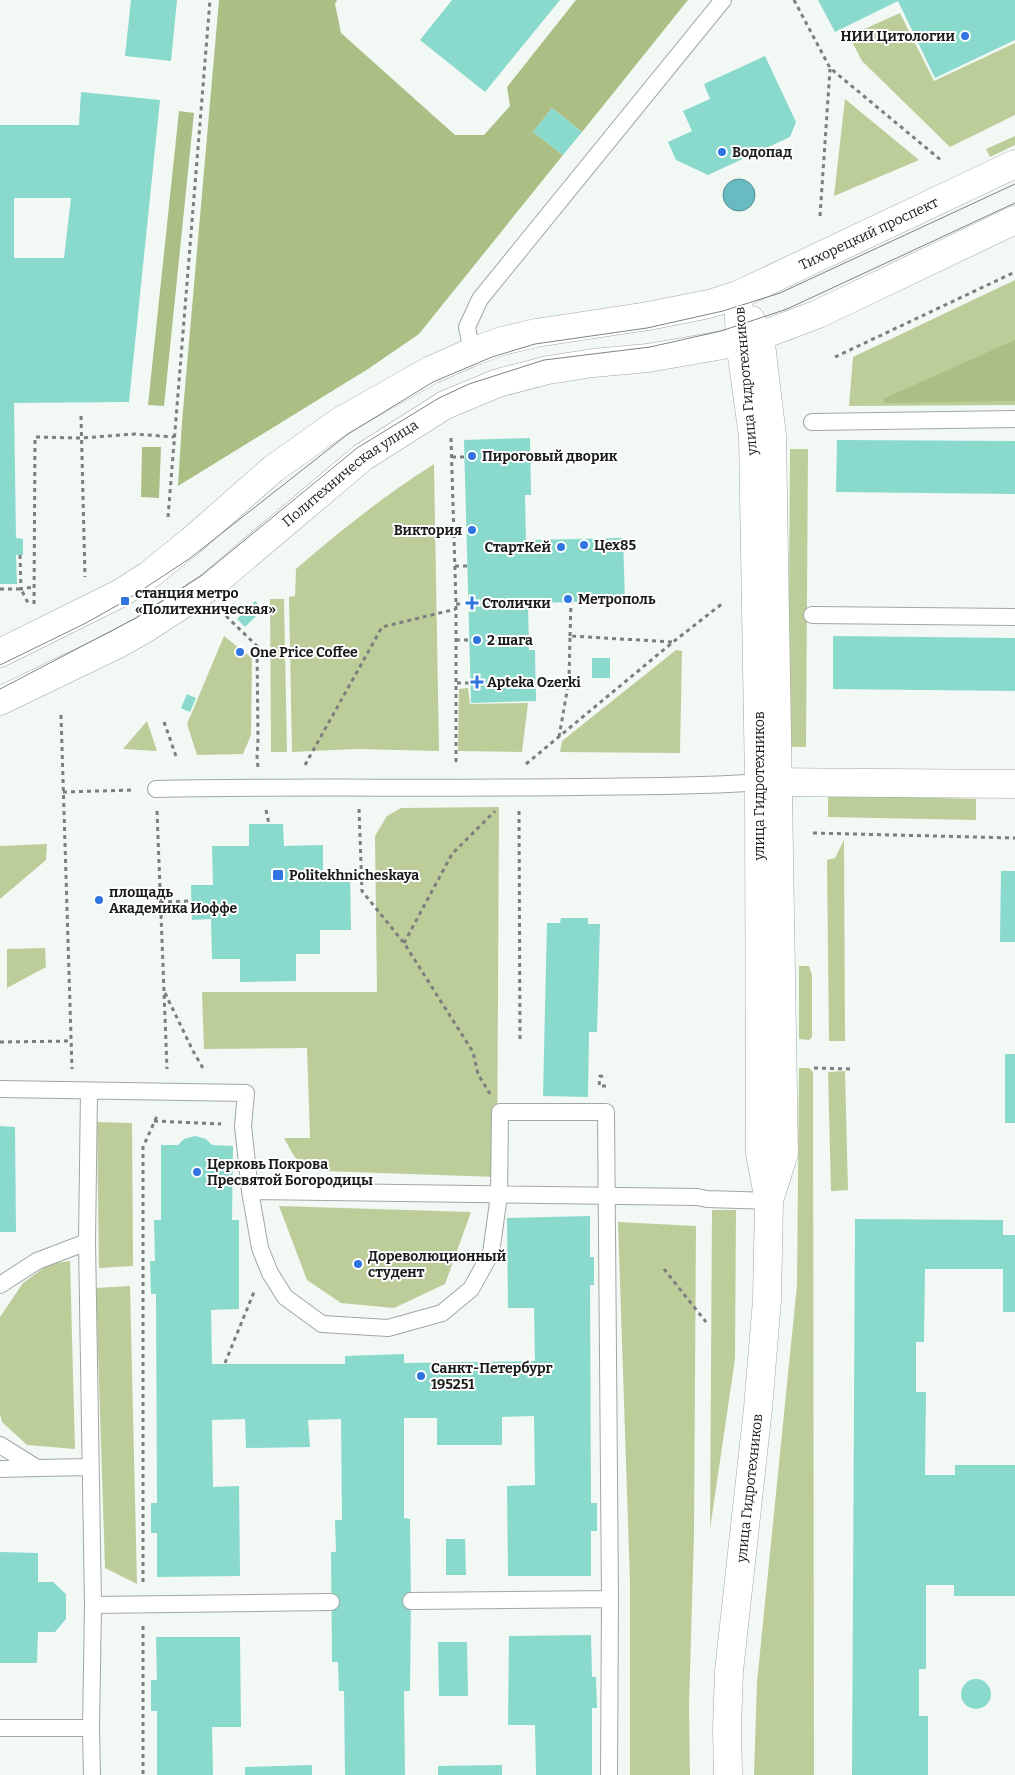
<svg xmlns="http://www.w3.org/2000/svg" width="1015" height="1775" font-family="Bitter,serif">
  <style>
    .green { fill: #bccd9a }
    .forest { fill: #abbf84 }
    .water { fill: #68bcc1; stroke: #518c8f }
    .building { fill: #89dacc; fill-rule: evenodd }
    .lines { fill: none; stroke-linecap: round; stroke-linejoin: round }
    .lane-casing { stroke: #a1a7a4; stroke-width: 18 }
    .street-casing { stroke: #a1a7a4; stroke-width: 29 }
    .secondary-casing { stroke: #a1a7a4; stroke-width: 29 }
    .path { stroke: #7b7f7d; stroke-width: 3; stroke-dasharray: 4 4; stroke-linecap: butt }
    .lane { stroke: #fff; stroke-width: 16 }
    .street { stroke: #fff; stroke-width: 28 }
    .secondary { stroke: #fff; stroke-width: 28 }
    .tram { stroke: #808481; stroke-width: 1 }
    .poi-dot { fill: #2f74e1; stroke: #fff; stroke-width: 2 }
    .labels { text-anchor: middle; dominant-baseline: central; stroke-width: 4; stroke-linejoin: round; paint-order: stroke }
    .poi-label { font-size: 14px; font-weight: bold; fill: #1a1c1b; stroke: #fff; text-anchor: start }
    .street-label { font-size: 14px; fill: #1a1c1b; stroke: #fff }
  </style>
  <rect width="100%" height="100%" fill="#f2f8f4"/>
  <path class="green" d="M900 13 934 81 1015 43V115L950 147 862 61 849 36Z
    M845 99 919 160 834 196Z
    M1015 136V145L990 157 986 149Z
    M1015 280V405L849 406 853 357Z
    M790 449H808L806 747H788Z
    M434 464 439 751 356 749 292 752 289 597 295 596 296 569C340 531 385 495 434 464Z
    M270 599H284L287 752H271Z
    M224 636 252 658 251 735 243 754 197 755 187 724Z
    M676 650 682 651 680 753 560 752 562 741Z
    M468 688 470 704 528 703 522 752 458 751 459 689Z
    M147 721 157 751 123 749Z
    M828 795 976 799V820L828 817Z
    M499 807 497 1177 322 1171C298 1167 295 1158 284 1138H310L307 1048 204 1049 202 992H377L375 836 387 816 401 808Z
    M844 840 845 1041H829L827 860 835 858Z
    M47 844 46 860 0 899V846Z
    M45 948 46 967 7 988V949Z
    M799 966H809L812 975V1037L809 1040 799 1039Z
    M799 1068H809L813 1072 814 1775H754L757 1682 797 1285Z
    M845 1071 848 1190 831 1191 828 1072Z
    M97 1122 132 1123 133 1266 99 1268Z
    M279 1206 471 1212 445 1284 394 1308 341 1303 307 1280Z
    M712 1210H736L735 1359 710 1529Z
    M618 1222 696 1226 694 1534 689 1706 690 1775H630V1582Z
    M70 1261 75 1449 27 1445 2 1422 0 1414V1317L23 1283 49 1264Z
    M130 1286 137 1584 105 1568 96 1288Z"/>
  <path class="forest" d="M219 0H337L335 4 341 33 455 135H484L510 106 507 87 576 0H688L582 132 552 108 533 132 563 155 419 334 368 369 178 486 182 422Z
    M179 111 194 113 164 406 148 405Z
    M1015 340V401L885 403 883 401 885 398Z
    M142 447H161L159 498 141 497Z"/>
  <path class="water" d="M723 195a16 16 0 1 1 32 0a16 16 0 1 1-32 0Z"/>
  <path class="building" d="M131 0H177L171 61 125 56Z
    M452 0H560L485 92 420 40Z
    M818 0H1015V40L935 78 898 1 835 32Z
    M765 56 796 122 790 137 708 175 676 160 668 142 692 131 683 111 710 99 704 84Z
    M81 92 160 100 129 402 14 403 16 538 23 539V555H16L17 584H0V125H79ZM14 198H71L64 258H14Z
    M552 108 582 132 563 155 533 132Z
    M530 438 531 495H525L526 540 623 538 625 601 528 603 529 650H535L536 701 471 703 464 440Z
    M837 440 1015 441V494L836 492Z
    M255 601 263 609 245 627 237 619Z
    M833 636 1015 638V691L833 689Z
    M592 658H610V678H592Z
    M187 694 196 698 190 712 181 708Z
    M249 824H283L284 846 323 845V872H350L351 930H320V954H296V981L240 982V959H212L211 919 192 920 191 885H213L212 846H249Z
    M1001 871H1015V942H1000Z
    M561 918H588V924H600L597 1032H589L588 1097 543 1096 547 923H560Z
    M1005 1054H1015V1123H1005Z
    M0 1126 15 1127 16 1232H0Z
    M195 1136 206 1139 212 1145 233 1146 232 1220H239V1309L211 1310 212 1364H345V1356L404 1354V1363L535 1361 534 1308H508L507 1218 590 1216V1257H594V1285H590L591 1503H597V1531H591V1576H508L507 1486 535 1485 534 1416 502 1417V1445H437V1418H404V1518L410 1519 411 1601 410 1691H404L405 1775H345L344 1691H339L338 1662H332L331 1552H336L335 1520H342L341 1419 308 1420 310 1447 246 1448 245 1419 212 1420 213 1487 239 1486 240 1576 157 1577V1533H151V1503H157L156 1294H151L150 1261H155L154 1220H161V1145H178L184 1139Z
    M855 1219 1003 1220V1235H1015V1312H1003V1269H925L924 1342H916V1392H926L925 1475H955V1465H1015V1596H954V1585H926V1669H919V1716H928V1775H852Z
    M446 1539H465L466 1575H446Z
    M0 1552 38 1553V1582H53L66 1594V1619L55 1632H38L37 1663H0Z
    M591 1635 592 1677H596L597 1708H592V1775H536L535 1725H508L509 1636Z
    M156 1637H240L241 1727H212L213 1775H157V1711H151V1680H157Z
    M438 1642H467L468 1696H439Z
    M961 1694a15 15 0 1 1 30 0a15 15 0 1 1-30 0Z
    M312 1765V1775H245V1767Z
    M502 1765V1775H438V1766Z"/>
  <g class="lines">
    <g class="lane-casing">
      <path id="lane" d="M472 352 467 327 480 299 723 0
        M812 422 1015 419
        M812 615 1015 617
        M156 789C295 786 435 789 574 787 636 786 698 787 759 782
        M0 1089 246 1093 243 1126 250 1191 697 1197 707 1199 769 1201
        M89 1091 87 1242 93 1605 91 1728 92 1775
        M250 1191 260 1248 270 1273 285 1297 322 1324 388 1328 442 1313 471 1289 491 1253 499 1195 500 1112H606L610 1599 609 1775
        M0 1285 37 1261 87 1242
        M0 1445 37 1468 90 1467
        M0 1469 37 1468
        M411 1601 610 1599
        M93 1605 331 1602
        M0 1728H91"/>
    </g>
    <g class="street-casing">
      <path id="street" d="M759 782 1015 784"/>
    </g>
    <g class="secondary-casing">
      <g id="secondary">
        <path d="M751 320 760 336 772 436 784 1153 770 1197"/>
        <path id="s1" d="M0 653 121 593 149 575 191 541 273 469 339 422 431 370 472 352 502 341 536 333 648 316 709 304 738 295 1015 164"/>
        <path id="s2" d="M0 701 116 645 143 630 209 587 363 457 445 405 498 383 548 370 593 363 648 358 740 342 760 336 818 314 1015 220"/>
        <path id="s3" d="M728 1775 727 1728 729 1671 758 1408 767 1300 769 1201 760 1153 759 782 753 436 740 342 738 295"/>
      </g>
    </g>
    <path class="path" d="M794 0 830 68 942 161
      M820 216 830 69
      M835 357 1015 272
      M81 416 85 577
      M451 438 456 604V765
      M452 457H464
      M168 517 210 0
      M20 555 21 589 34 587
      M455 566H467
      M0 589H21L29 605
      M34 604 35 437 81 438 135 434 174 437
      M456 604H468
      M226 616 257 646 258 740 257 756 258 767
      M570 636 571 602
      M456 640H469
      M457 683H470
      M61 715 72 1069
      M164 722 177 759
      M559 737 569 680 570 636 673 642
      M526 764 673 642 723 603
      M305 765 382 627 456 609
      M63 792 135 790
      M359 809 362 891 404 943 473 1052 478 1074 490 1094
      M266 810 269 824
      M157 811 167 1069
      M519 811 520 1041
      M813 833 1015 838
      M160 902 191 901
      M404 943 452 854 495 811
      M165 993 193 1051 204 1070
      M0 1042 71 1041
      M814 1068 852 1069
      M606 1086H599L600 1076 607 1077
      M154 1121 221 1124
      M664 1269 706 1322
      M225 1363 254 1292
      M143 1582V1147L158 1114
      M143 1626V1775"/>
    <use href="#lane" class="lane"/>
    <use href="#street" class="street"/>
    <use href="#secondary" class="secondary"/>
    <path class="tram" d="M0 665 86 623 125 601 189 559 348 434 433 382 492 357 535 344 647 328 723 311 780 293 1015 184
      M0 689 136 618 201 576 357 448 439 398 469 384 544 360 650 347 721 331 787 309 1015 203"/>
  </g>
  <g class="poi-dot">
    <circle cx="965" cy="36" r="5"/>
    <circle cx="722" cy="152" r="5"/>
    <circle cx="472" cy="456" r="5"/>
    <circle cx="472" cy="530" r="5"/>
    <circle cx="584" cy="545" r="5"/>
    <circle cx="561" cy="547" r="5"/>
    <circle cx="568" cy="599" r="5"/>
    <rect x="120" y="596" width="10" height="10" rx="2.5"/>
    <path d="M469.5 595.5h5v5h5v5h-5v5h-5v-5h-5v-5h5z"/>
    <circle cx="477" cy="640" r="5"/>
    <circle cx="240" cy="652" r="5"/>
    <path d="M474.5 674.5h5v5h5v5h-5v5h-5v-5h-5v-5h5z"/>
    <rect x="272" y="869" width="12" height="12" rx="2.5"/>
    <circle cx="99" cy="900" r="5"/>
    <circle cx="197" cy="1172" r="5"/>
    <circle cx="358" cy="1264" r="5"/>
    <circle cx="421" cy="1376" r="5"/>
  </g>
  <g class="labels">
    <g class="poi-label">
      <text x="955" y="36" text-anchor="end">НИИ Цитологии</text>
      <text x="732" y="152">Водопад</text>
      <text x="482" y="456">Пироговый дворик</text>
      <text x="462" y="530" text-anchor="end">Виктория</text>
      <text x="594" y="545">Цех85</text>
      <text x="551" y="547" text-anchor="end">СтартКей</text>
      <text x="135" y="593">станция метро<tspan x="135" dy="16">«Политехническая»</tspan></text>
      <text x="578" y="599">Метрополь</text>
      <text x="482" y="603">Столички</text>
      <text x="487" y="640">2 шага</text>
      <text x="250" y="652">One Price Coffee</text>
      <text x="487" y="682">Apteka Ozerki</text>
      <text x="289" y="875">Politekhnicheskaya</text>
      <text x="109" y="892">площадь<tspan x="109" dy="16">Академика Иоффе</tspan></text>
      <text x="207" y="1164">Церковь Покрова<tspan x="207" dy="16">Пресвятой Богородицы</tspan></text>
      <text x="368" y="1256">Дореволюционный<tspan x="368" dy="16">студент</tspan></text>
      <text x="431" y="1368">Санкт-Петербург<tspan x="431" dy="16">195251</tspan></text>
    </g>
    <g class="street-label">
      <text stroke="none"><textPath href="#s1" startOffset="980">Тихорецкий проспект</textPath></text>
      <text transform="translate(746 381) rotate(-95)">улица Гидротехников</text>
      <text stroke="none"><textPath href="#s2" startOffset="420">Политехническая улица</textPath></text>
      <text transform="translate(759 786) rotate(-90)">улица Гидротехников</text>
      <text stroke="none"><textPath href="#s3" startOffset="288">улица Гидротехников</textPath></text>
    </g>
  </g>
</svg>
